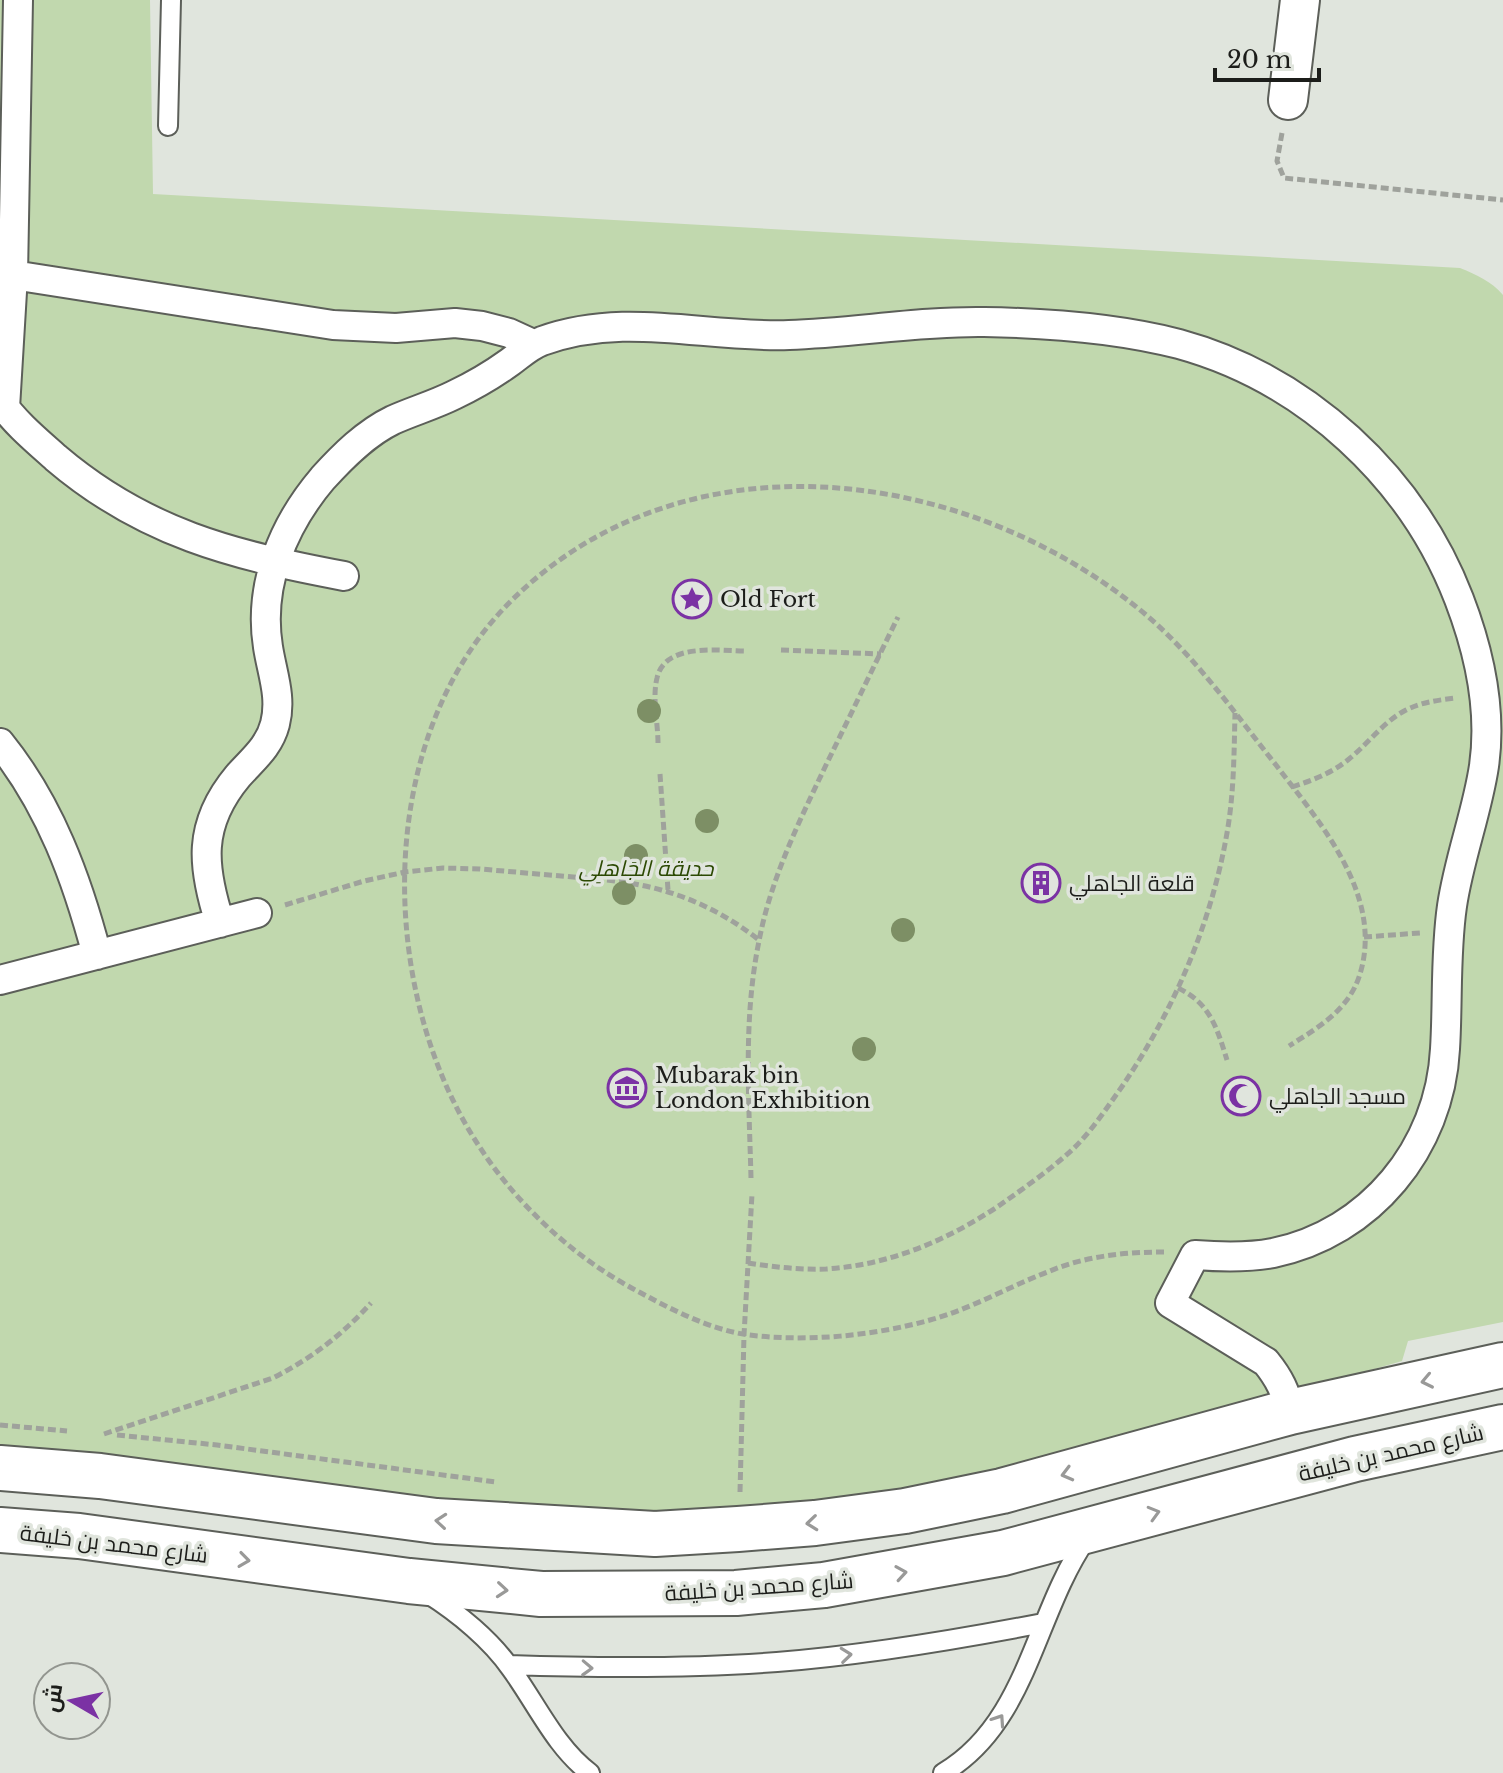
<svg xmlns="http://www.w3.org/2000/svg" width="1503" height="1773" font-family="'Libre Baskerville',Cairo,serif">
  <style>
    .green { fill: #c1d8ae }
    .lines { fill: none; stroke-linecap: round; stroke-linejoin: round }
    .service-casing { stroke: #5c5f59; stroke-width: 22 }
    .pedestrian-casing { stroke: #5c5f59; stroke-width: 32 }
    .minor-casing { stroke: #5c5f59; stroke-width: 42 }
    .secondary-casing { stroke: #5c5f59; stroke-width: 48 }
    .path { stroke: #9fa29c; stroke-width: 5; stroke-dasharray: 8 4; stroke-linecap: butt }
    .service { stroke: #fff; stroke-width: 18 }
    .pedestrian { stroke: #fff; stroke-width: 28 }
    .minor { stroke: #fff; stroke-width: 38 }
    .secondary { stroke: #fff; stroke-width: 44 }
    .tree { fill: #7d8f65 }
    .oneway { stroke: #999998 }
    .labels { text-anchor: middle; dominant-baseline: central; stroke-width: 7; stroke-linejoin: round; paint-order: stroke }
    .poi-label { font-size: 22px; fill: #1c1d1a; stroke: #e0e5dd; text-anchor: start }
    .park-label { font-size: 22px; font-style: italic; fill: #2c4903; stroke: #e0e5dd }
    .street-label { font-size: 22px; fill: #1c1d1a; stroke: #e0e5dd }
  </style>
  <rect width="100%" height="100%" fill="#e0e5dd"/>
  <path class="green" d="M0 0H150L153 194 1460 268C1477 275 1491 281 1503 295V1322L1408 1341 1402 1361C1153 1432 902 1512 640 1515 559 1516 478 1504 398 1494 266 1476 133 1455 0 1446Z"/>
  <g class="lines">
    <g class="service-casing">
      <path id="service" d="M168 126 171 0
        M428 1594C458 1613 491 1640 511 1669 536 1703 556 1748 590 1773
        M509 1665C599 1668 688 1669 777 1662 867 1655 955 1640 1043 1623
        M943 1773C1028 1723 1034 1614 1087 1538"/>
    </g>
    <g class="pedestrian-casing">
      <path id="pedestrian" d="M13 275 333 325 396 328 455 323 482 326 509 333 533 344
        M0 401C15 423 37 441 56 458 144 533 233 555 344 576
        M5 408 13 275 18 0
        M0 743C50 805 77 879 97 955
        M220 923C202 867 197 825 238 776 253 759 269 747 275 724 282 697 272 673 268 647 258 585 283 525 323 478 343 456 366 433 393 420 413 411 434 405 454 395 473 386 492 375 510 362 521 354 529 346 542 341 626 311 703 338 789 335 854 333 918 321 984 322 1048 323 1117 328 1179 344 1306 379 1412 477 1459 599 1479 651 1492 710 1484 766 1477 813 1459 858 1452 906 1445 954 1448 1001 1445 1049 1440 1148 1370 1233 1273 1253 1247 1258 1221 1257 1195 1255L1170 1303 1266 1362C1279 1378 1286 1392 1290 1412
        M0 980 257 913"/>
    </g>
    <g class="minor-casing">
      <path id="minor" d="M1288 100 1300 0"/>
    </g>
    <g class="secondary-casing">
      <path id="secondary" d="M0 1468 100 1476 436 1521 655 1534 738 1529 815 1523 905 1511 1002 1491 1290 1412 1503 1365
        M0 1530 79 1536 409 1581 541 1594 736 1593 824 1585 1003 1553 1355 1459 1503 1427"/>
    </g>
    <path class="path" d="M1282 133 1277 161 1284 178 1503 200
      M781 650 881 654
      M658 743C658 723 652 698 657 678 665 642 719 651 747 651
      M660 774 668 890
      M1292 787C1313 780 1332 773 1349 759 1369 743 1383 722 1406 710 1422 702 1439 700 1456 698
      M607 880C665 886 713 904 759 940
      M285 905 364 881 405 872 443 868 480 869 596 879
      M1364 937 1420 933
      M1178 988C1210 1003 1217 1028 1227 1060
      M751 1178C749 1098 743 1019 759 941 771 878 799 822 826 765 850 716 874 666 898 617
      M1164 1252C1125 1252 1086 1256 1050 1271 1010 1286 971 1309 930 1320 873 1336 808 1342 749 1335 712 1330 674 1311 641 1293 573 1258 512 1201 472 1135 377 980 376 736 510 602 682 430 961 465 1139 609 1193 653 1233 711 1276 765 1320 823 1384 895 1360 974 1349 1010 1319 1027 1289 1046
      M748 1263C774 1267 800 1270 826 1269 890 1265 948 1240 1000 1205 1024 1188 1050 1170 1072 1150 1091 1132 1106 1109 1121 1088 1173 1012 1211 925 1227 833 1234 793 1234 754 1235 713
      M0 1425 67 1431
      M104 1434 273 1378C312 1358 342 1335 371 1303
      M117 1435 217 1445 496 1482
      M740 1492 744 1335 752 1194"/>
    <use href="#service" class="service"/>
    <use href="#pedestrian" class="pedestrian"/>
    <use href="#minor" class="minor"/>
    <use href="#secondary" class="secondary"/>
  </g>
  <g class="tree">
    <circle cx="649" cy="711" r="12"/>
    <circle cx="707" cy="821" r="12"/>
    <circle cx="636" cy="856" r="12"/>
    <circle cx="624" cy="893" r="12"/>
    <circle cx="903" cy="930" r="12"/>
    <circle cx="864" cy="1049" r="12"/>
  </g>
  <defs><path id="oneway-chevron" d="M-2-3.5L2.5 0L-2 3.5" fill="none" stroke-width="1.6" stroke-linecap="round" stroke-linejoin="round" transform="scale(2)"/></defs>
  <g class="oneway">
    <use href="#oneway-chevron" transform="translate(1427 1381) rotate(168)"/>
    <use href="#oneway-chevron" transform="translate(1067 1474) rotate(165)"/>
    <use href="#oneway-chevron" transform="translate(1154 1513) rotate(-16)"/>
    <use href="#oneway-chevron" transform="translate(441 1521) rotate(-175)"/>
    <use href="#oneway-chevron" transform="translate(812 1523) rotate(174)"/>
    <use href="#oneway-chevron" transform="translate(244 1560) rotate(8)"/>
    <use href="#oneway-chevron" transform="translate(901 1573) rotate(-9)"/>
    <use href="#oneway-chevron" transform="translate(502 1590) rotate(5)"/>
    <use href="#oneway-chevron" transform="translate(846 1655) rotate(-6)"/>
    <use href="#oneway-chevron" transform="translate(587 1668) rotate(2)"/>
    <use href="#oneway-chevron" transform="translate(999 1720) rotate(-56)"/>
  </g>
  <defs>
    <g id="sight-ring" transform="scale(2)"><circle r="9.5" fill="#e0e5dd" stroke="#7b32a4" stroke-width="1.5"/><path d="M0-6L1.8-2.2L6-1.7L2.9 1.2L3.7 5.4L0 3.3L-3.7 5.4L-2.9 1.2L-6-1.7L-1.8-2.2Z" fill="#7b32a4"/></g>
    <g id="building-ring" transform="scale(2)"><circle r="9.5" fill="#e0e5dd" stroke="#7b32a4" stroke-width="1.5"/><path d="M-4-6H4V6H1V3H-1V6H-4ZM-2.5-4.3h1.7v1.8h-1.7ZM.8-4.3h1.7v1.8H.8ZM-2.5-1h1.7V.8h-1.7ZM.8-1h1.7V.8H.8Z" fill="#7b32a4"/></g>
    <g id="museum-ring" transform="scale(2)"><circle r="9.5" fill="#e0e5dd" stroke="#7b32a4" stroke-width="1.5"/><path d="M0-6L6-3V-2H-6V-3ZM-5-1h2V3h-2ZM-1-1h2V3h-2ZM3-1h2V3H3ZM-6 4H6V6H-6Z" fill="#7b32a4"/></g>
    <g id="mosque-ring" transform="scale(2)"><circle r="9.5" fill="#e0e5dd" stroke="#7b32a4" stroke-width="1.5"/><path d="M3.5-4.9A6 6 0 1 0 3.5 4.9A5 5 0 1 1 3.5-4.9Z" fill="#7b32a4"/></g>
  </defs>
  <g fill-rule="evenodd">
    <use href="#sight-ring" x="692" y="599"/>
    <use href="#building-ring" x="1041" y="883"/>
    <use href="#museum-ring" x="627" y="1088"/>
    <use href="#mosque-ring" x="1241" y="1096"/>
  </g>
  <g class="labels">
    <g class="poi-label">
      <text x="720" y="599">Old Fort</text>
      <text x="1069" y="883">قلعة الجاهلي</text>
      <text x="655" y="1075">Mubarak bin<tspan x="655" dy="25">London Exhibition</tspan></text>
      <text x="1269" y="1096">مسجد الجاهلي</text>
    </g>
    <g class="park-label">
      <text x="646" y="868">حديقة الجَاهلِي</text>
    </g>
    <g class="street-label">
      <text transform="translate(1391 1453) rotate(-13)">شارع محمد بن خليفة</text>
      <text transform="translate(114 1544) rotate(7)">شارع محمد بن خليفة</text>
      <text transform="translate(759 1587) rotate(-4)">شارع محمد بن خليفة</text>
    </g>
  </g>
  <g transform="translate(72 1701) rotate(279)"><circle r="38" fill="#e0e5dd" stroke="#92958f" stroke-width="2"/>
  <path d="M0-6L14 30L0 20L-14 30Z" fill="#7b32a4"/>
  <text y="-12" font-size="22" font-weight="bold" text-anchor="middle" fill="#1c1d1a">ش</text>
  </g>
  <path d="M1215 68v12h104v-12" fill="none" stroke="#1c1d1a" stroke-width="4"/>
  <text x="1227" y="68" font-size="24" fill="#1c1d1a" stroke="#e0e5dd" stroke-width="6" paint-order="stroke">20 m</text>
</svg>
